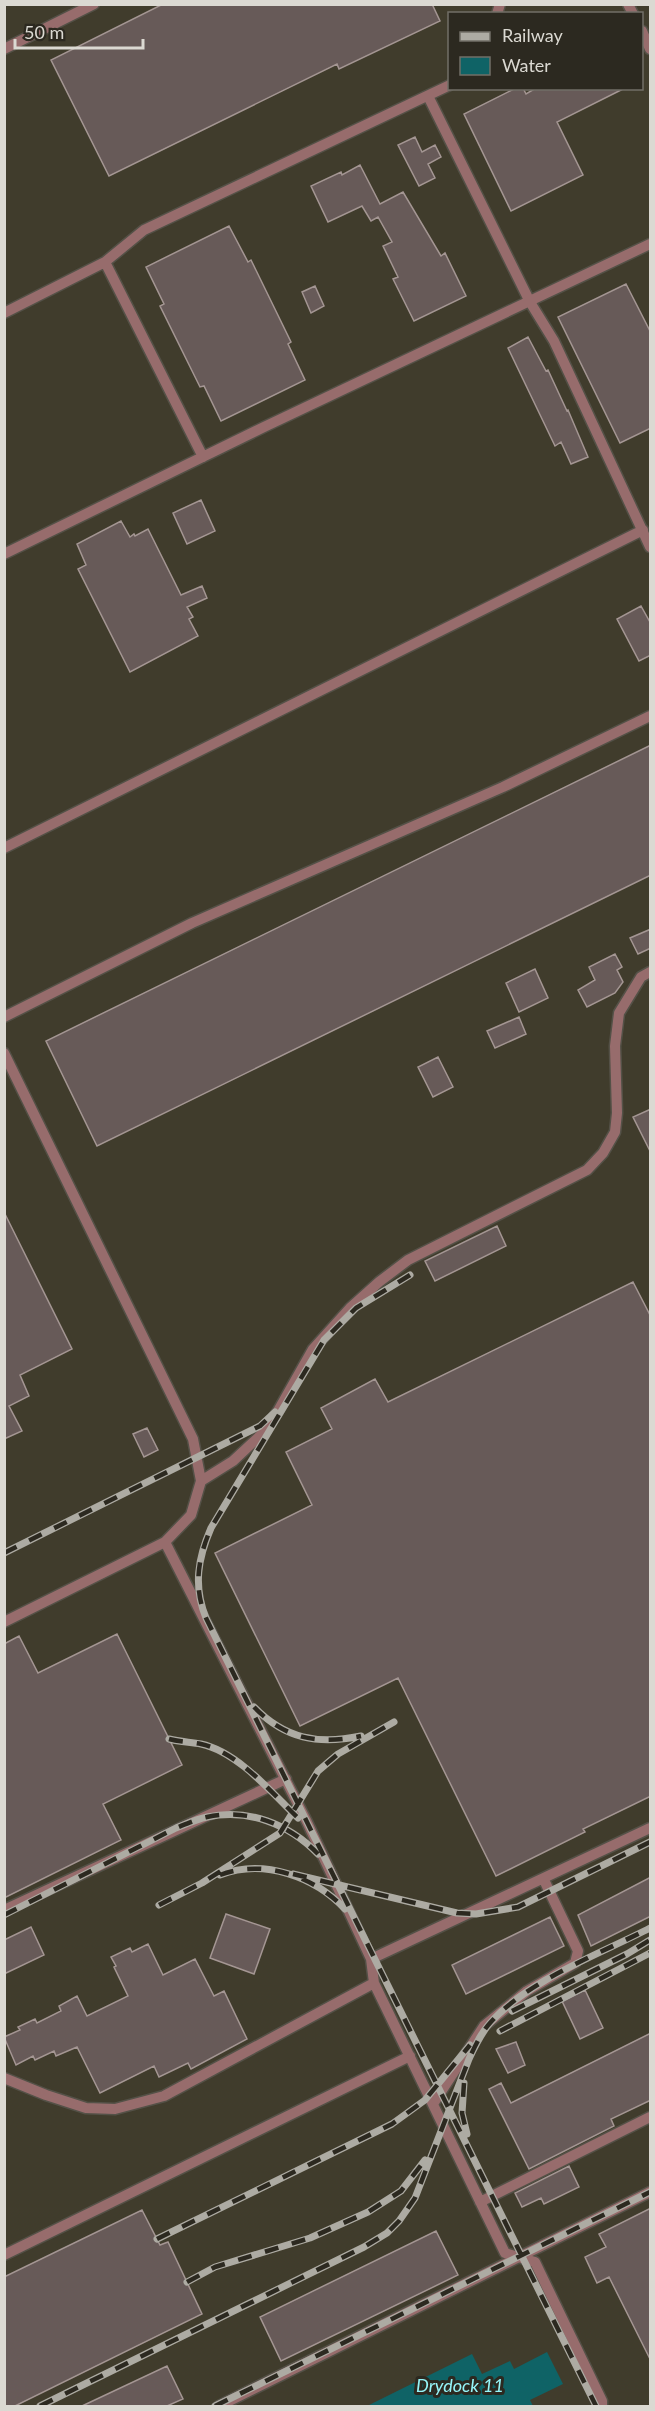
<svg xmlns="http://www.w3.org/2000/svg" width="655" height="2411" font-family="Lato,sans-serif">
  <style>
    .built { fill: #403c2c; fill-rule: evenodd }
    .water { fill: #0f6366 }
    .building { fill: #675a58; stroke: #a49693; stroke-width: 1.5 }
    .lines { fill: none; stroke-linecap: round; stroke-linejoin: round }
    .service-casing { stroke: #545147; stroke-width: 13 }
    .service { stroke: #976c6c; stroke-width: 10 }
    .rail-casing { stroke: #adaba3; stroke-width: 7 }
    .rail { stroke: #2c2920; stroke-width: 4.5; stroke-dasharray: 14; stroke-linecap: butt }
    .labels { text-anchor: middle; dominant-baseline: central; stroke-width: 6; stroke-linejoin: round; paint-order: stroke }
    .water-label { font-size: 18px; font-style: italic; fill: #95f5f8; stroke: #2c2920 }
  </style>
  <rect width="100%" height="100%" fill="#363329"/>
  <path class="built" d="M5 5H650V2406H5ZM450 14H642V88H450Z"/>
  <path class="water" d="M547 2352 563 2384 530 2400 533 2406H367L472 2354 482 2374 510 2361 514 2369Z"/>
  <path class="building" d="M163 4H432L440 21 339 69 337 64 109 176 51 60Z
    M516 88H523L526 94 536 88H625L557 122 583 175 511 211 464 114Z
    M415 137 422 152 435 145 441 157 428 164 435 178 419 186 398 145Z
    M360 165 380 204 403 192 441 256 445 253 466 296 414 321 393 279 398 277 383 246 392 242 378 217 371 221 362 206 328 222 311 186 341 172 342 175Z
    M229 226 248 262 251 260 291 342 288 344 305 380 221 421 204 386 200 387 160 306 164 304 146 267Z
    M626 284 651 333V428L620 443 558 317Z
    M315 286 324 306 311 313 302 292Z
    M528 337 546 371 548 370 567 411 568 410 588 457 571 464 561 442 555 446 508 348Z
    M201 500 215 531 187 544 173 513Z
    M121 521 130 537 134 534 135 536 148 529 181 595 202 586 207 598 187 607 193 617 189 619 198 636 130 672 78 569 86 565 77 544Z
    M641 606 651 624V655L639 661 617 619Z
    M651 745V875L97 1146 46 1041Z
    M651 929V948L638 954 630 938Z
    M615 954 622 967 617 970 623 982 615 993 587 1007 578 990 595 980 589 967Z
    M535 969 548 998 519 1012 506 983Z
    M519 1017 526 1034 495 1048 487 1031Z
    M438 1057 453 1087 433 1097 418 1067Z
    M651 1109V1153L633 1117Z
    M4 1212 72 1349 20 1375 29 1396 9 1406 22 1431 4 1439Z
    M497 1226 506 1246 435 1281 425 1261Z
    M633 1282 651 1317V1796L583 1829 585 1832 496 1876 398 1678 300 1726 215 1553 312 1505 286 1452 332 1429 321 1408 375 1379 388 1402Z
    M147 1428 158 1450 144 1457 133 1434Z
    M117 1634 182 1765 103 1804 121 1840 4 1898V1644L19 1636 38 1673Z
    M651 1877V1916L591 1946 578 1915Z
    M226 1914 270 1929 254 1974 210 1958Z
    M550 1917 564 1946 466 1994 452 1965Z
    M31 1927 44 1955 4 1974V1940Z
    M148 1944 163 1975 195 1959 214 1996 224 1991 247 2039 191 2069 188 2063 159 2077 154 2066 100 2093 77 2047 56 2056 54 2051 35 2060 33 2056 16 2065 4 2037 20 2030 18 2027 35 2019 37 2023 61 2011 59 2006 77 1996 87 2016 128 1996 114 1967 116 1966 111 1957 130 1948 132 1952Z
    M585 1990 603 2028 580 2039 562 2001Z
    M651 2033V2100L611 2119 614 2126 529 2169 489 2089 501 2083 511 2103Z
    M516 2042 525 2065 508 2073 496 2049Z
    M569 2166 579 2187 544 2204 541 2198 522 2207 515 2193Z
    M651 2208V2361L609 2277 597 2283 585 2257 606 2247 599 2234Z
    M142 2210 160 2245 168 2242 202 2314 15 2406H4V2277Z
    M436 2231 458 2275 281 2361 260 2317Z
    M167 2366 183 2399 167 2406H82Z"/>
  <g class="lines">
    <g class="service-casing">
      <path id="service" d="M628 4 633 14
        M497 14 500 4
        M642 31 650 49
        M4 49 94 4
        M428 96 530 302 554 341 650 547
        M105 262 203 457
        M4 313 105 262 144 230 450 85
        M4 554 264 427 650 244
        M4 848 643 530
        M4 1017 192 923 503 787 650 716
        M4 1053 193 1439 201 1481 191 1515 165 1542 4 1622
        M201 1481 233 1461 263 1433 278 1411 313 1349 350 1308 379 1282 408 1260 587 1170 603 1153 615 1132 617 1113 615 1046 619 1013 641 977 650 972
        M165 1542 307 1822 371 1959 374 1983 505 2253 535 2262 602 2401V2406
        M4 1910 286 1779
        M371 1959 650 1828
        M4 2078 46 2095 86 2108 115 2109 164 2096 374 1983
        M433 2104 484 2026 527 1991 575 1963 578 1951 544 1880
        M480 2202 650 2117
        M4 2255 410 2056
        M219 2406 650 2192"/>
    </g>
    <use href="#service" class="service"/>
    <g class="rail-casing">
      <path id="rail" d="M410 1275 356 1308 324 1340 211 1528C198 1558 193 1586 206 1618L596 2406
        M4 1553 260 1426 275 1412
        M254 1707C285 1739 318 1745 361 1736
        M169 1739C180 1742 191 1742 201 1744 238 1752 272 1793 298 1818
        M293 1874 457 1913 476 1914 518 1907 650 1842
        M220 1875C264 1858 315 1877 345 1909
        M159 1905 202 1883 280 1833 318 1771 338 1754 394 1722
        M4 1915 176 1828C186 1824 197 1819 207 1817 248 1808 289 1824 318 1854
        M512 2011 627 1954 650 1940
        M500 2031 650 1953
        M464 2083 462 2113 467 2134
        M157 2239 392 2124 425 2100 470 2045
        M187 2282 215 2267 310 2238 368 2212 401 2191 425 2160
        M40 2406 364 2247 387 2233 399 2221 415 2198 469 2059C475 2046 481 2033 490 2023 528 1980 600 1954 650 1928
        M215 2406 650 2192"/>
    </g>
    <use href="#rail" class="rail"/>
  </g>
  <g class="labels">
    <g class="water-label">
      <text x="460" y="2385">Drydock 11</text>
    </g>
  </g>
  <rect width="655" height="2411" fill="none" stroke="#dbd9d2" stroke-width="12"/>
  <rect x="448" y="12" width="195" height="78" fill="#2c2920" stroke="#726f67" stroke-width="1.5"/>
  <rect x="460" y="32" width="30" height="9" fill="#adaba3" stroke="#726f67" stroke-width="1.5"/>
  <text x="502" y="42" font-size="18" fill="#dbd9d2">Railway</text>
  <rect x="460" y="57" width="30" height="18" fill="#0f6366" stroke="#726f67" stroke-width="1.5"/>
  <text x="502" y="72" font-size="18" fill="#dbd9d2">Water</text>
  <path d="M15 39v9h128v-9" fill="none" stroke="#dbd9d2" stroke-width="3"/>
  <text x="24" y="39" font-size="18" fill="#dbd9d2" stroke="#2c2920" stroke-width="4.5" paint-order="stroke">50 m</text>
</svg>
